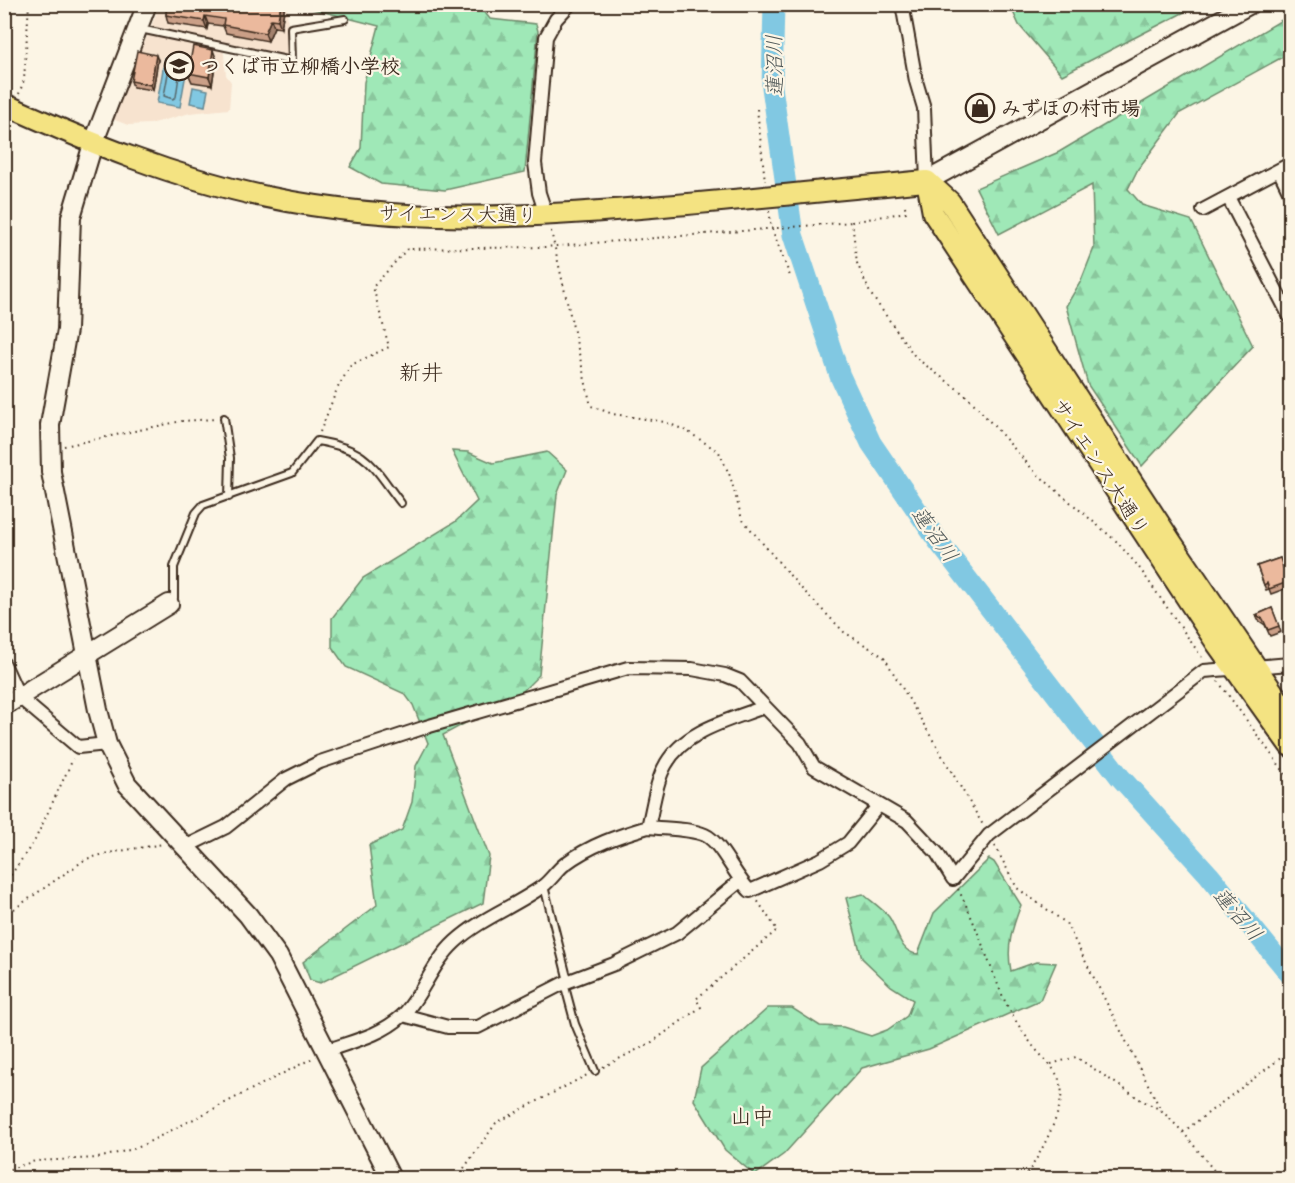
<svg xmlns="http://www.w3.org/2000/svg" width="1295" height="1183" font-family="Itim,'Klee One',sans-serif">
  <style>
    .built { fill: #f7e3cf }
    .forest { fill: url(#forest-firs); stroke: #6d896a; stroke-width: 1.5 }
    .water { fill: #81c8e2; stroke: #658994; stroke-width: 1.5 }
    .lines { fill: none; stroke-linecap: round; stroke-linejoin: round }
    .shore { stroke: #57696c; stroke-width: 1.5 }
    .river { stroke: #81c8e2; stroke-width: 21 }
    .lane-casing { stroke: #3b2a1e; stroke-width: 10 }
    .street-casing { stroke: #3b2a1e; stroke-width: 16 }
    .secondary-casing { stroke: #3b2a1e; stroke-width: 22 }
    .primary-casing { stroke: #3b2a1e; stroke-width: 24 }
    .path { stroke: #3b2a1e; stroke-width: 2; stroke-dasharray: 1.5 4.5; stroke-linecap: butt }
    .lane { stroke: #fcf5e5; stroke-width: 6 }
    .street { stroke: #fcf5e5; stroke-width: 12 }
    .secondary { stroke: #fcf5e5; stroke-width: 18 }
    .primary { stroke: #f4e382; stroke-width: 20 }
    .wall { fill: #ca9f87; stroke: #3b2a1e; stroke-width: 1.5 }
    .shaded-wall { fill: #a4826e; stroke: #3b2a1e; stroke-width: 1.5 }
    .building { fill: #ebb99d; stroke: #3b2a1e; stroke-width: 1.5 }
    .labels { text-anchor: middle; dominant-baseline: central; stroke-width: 4.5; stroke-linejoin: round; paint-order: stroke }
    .poi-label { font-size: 20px; font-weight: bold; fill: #3b2a1e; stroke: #fcf5e5; text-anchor: start }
    .street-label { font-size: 20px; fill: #3b2a1e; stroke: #fcf5e5 }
    .water-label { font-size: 21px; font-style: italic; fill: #505959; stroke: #fcf5e5 }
    .quarter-label { font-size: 22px; fill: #3b2a1e; stroke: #fcf5e5 }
  </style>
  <defs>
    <pattern id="forest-firs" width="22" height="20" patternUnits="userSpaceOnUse" patternTransform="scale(1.5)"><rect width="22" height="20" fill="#9fe8b7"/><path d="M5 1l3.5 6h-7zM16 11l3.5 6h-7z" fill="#8ac79d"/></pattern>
  </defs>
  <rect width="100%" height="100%" fill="#fcf5e5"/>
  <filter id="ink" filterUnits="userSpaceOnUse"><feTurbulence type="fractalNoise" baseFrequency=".0167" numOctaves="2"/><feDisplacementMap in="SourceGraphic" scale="12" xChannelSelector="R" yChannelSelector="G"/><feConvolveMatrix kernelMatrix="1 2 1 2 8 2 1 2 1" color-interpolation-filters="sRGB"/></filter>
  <g filter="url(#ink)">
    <path class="built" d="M160 5H287L289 54 284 58 223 44 226 75 231 82 229 109 190 113 150 124 128 125 112 119Z"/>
    <path class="forest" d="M310 5H479L490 19 536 24 538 31 525 172 445 190 381 184 350 167 361 148 364 82 379 26 313 9Z
      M1010 5H1198L1062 75 1019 25Z
      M1290 15V53L1180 113 1138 169 1128 189 1142 205 1191 220 1253 346 1142 466 1088 385 1066 306 1081 281 1094 248 1092 185 999 234 976 188 1059 152Z
      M452 451 468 452 493 463 547 452 567 470 557 495 539 675 520 694 443 735 489 856 483 903 320 983 310 980 303 962 377 905 369 845 402 830 412 802 416 766 428 743 413 705 405 694 346 667 332 647V618L363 578 455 522 477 501Z
      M989 859 994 862 1021 905C1012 928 1006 947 1011 971L1036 962 1056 963 1040 1000 929 1049 862 1068 784 1154 755 1175 725 1150 694 1100 701 1068 768 1008H792L820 1026 843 1027 871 1036 887 1030 907 1016 913 1000 891 986 862 958 846 898 863 894C871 901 883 909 889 917 898 930 899 953 918 954L934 913Z"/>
    <path class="water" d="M165 58 188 62 180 107 157 103Z
      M193 87 208 90 205 106 190 103Z"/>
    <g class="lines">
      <path class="shore" d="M172 66 180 69 176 97 173 99 164 96 169 68Z"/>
      <path class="river" d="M774 4 772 87 793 235 840 376 871 443 938 541 1120 777 1209 875 1290 974"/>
      <g class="lane-casing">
        <path id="lane" d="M140 29 292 61 291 28 345 19
          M224 418 230 458 229 497
          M171 601 174 598V567L196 513 203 505 292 473 317 441C369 450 371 464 401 503
          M544 886 568 981
          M564 983 575 1024 595 1071"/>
      </g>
      <g class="street-casing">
        <path id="street" d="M902 4 916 81 924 108 927 181
          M1279 170 1290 193
          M1228 197 1290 317
          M1203 210 1290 164
          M547 217 539 193 535 163 546 37 556 19 570 4
          M4 664 19 697 78 747 107 744
          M648 827C665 829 689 828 705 835 721 842 735 877 750 891L820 860 848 843 878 806
          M185 847 226 827 286 779 320 762 426 727 628 668 692 669 725 675 740 681 800 743 814 767 907 821 937 853 953 879 989 835 1204 671 1290 664
          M403 1015 448 1027H478L564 983 614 964 677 933 740 881
          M328 1050C354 1041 381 1035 402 1016 422 996 432 963 455 942 481 918 514 907 543 886 551 880 557 870 565 864 590 845 618 836 648 827 653 807 656 781 666 764 685 730 730 720 764 707"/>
      </g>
      <g class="secondary-casing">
        <path id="secondary" d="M147 4 93 144 71 217 67 330 50 425 51 472 98 710 107 744 127 784 248 915 278 956 391 1178
          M927 181 1250 4
          M4 706 169 604"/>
      </g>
      <g class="primary-casing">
        <path id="primary" d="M4 104C90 143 175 178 267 197 399 225 530 218 663 206 751 199 839 189 927 181L950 202 1172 543 1290 717
          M927 181 933 213 939 222 1217 644 1290 746"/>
      </g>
      <path class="path" d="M19 94 24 80 29 4
        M757 109 765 181
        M905 206 906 212 852 222 857 263 870 293 916 358 968 397 1035 472 1116 541 1138 566 1203 659
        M769 211 772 229 790 276
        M551 231 591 406 613 414 665 422 687 431 719 452 730 476 742 519 798 585 844 632 884 657 983 825
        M320 432 337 389 351 365 389 347 373 287 407 249 545 247 852 222
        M64 446 182 421 215 419
        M1218 681 1290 780
        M995 846 1017 888 1066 923 1161 1110 1183 1132 1220 1178
        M4 885 35 840 73 759
        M958 889C977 925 988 963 1004 999 1011 1015 1022 1031 1033 1046 1043 1059 1057 1068 1061 1086 1066 1108 1037 1161 1024 1178
        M4 916 86 859 108 853 163 844
        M1051 1064 1076 1057 1141 1100 1161 1110
        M603 1067 652 1042 701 1007 696 999 777 930 757 900
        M1183 1132 1290 1051
        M4 1171 35 1161 98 1158 137 1148 315 1057
        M457 1178 496 1123 587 1075"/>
      <use href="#lane" class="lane"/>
      <use href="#street" class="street"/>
      <use href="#secondary" class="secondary"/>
      <use href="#primary" class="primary"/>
    </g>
    <path class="wall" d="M167 4H285L281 28 274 27 268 41 226 33 223 26 208 24 207 29 168 23 166 15Z
      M216 58 212 85 192 82 188 73Z
      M158 60 153 90 133 87 131 81Z
      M1280 558 1290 587 1271 594 1269 589 1266 590 1257 566Z
      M1272 608 1281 632 1270 636 1265 625 1258 620 1256 615Z"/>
    <path class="shaded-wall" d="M281 4H285L281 28 278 20Z
      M205 16 208 24 207 29 204 21Z
      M271 19 274 27 268 41 265 33Z
      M213 50 216 58 212 85 209 77Z
      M156 55 158 60 153 90 151 85Z"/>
    <path class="building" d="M167 4H281L278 20 271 19 265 33 223 25 224 19 205 16 204 21 166 15Z
      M193 46 213 50 209 77 188 73Z
      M137 51 156 55 151 85 131 81Z
      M1280 558 1288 582 1269 589 1267 583 1264 585 1257 566Z
      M1272 608 1279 626 1268 630 1263 619 1256 615Z"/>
  </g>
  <defs>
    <g id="school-ring" transform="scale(1.5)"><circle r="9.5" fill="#fcf5e5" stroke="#3b2a1e" stroke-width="1.5"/><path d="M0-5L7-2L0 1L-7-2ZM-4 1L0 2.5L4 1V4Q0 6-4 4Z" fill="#3b2a1e"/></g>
    <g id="shop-ring" transform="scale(1.5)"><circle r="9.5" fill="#fcf5e5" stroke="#3b2a1e" stroke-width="1.5"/><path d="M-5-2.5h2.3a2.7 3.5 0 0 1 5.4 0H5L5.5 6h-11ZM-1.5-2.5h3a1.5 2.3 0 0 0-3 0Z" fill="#3b2a1e"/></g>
  </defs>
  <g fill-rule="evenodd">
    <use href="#school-ring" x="179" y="66"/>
    <use href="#shop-ring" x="980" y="108"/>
  </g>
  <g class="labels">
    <g class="poi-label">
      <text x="200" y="66">つくば市立柳橋小学校</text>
      <text x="1001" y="108">みずほの村市場</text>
    </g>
    <g class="street-label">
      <text transform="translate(458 214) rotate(1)">サイエンス大通り</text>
      <text transform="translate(1101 467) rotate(57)">サイエンス大通り</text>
    </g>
    <g class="water-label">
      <text transform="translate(774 66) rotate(-91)">蓮沼川</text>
      <text transform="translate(935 534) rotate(54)">蓮沼川</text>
      <text transform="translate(1238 914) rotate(49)">蓮沼川</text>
    </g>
    <g class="quarter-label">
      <text x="421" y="372">新井</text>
      <text x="752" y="1116">山中</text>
    </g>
  </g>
  <rect width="1295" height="1183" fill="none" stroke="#fcf5e5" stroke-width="24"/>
  <rect x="12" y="12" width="1271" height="1159" fill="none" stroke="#3b2a1e" stroke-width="2" filter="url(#ink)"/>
</svg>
